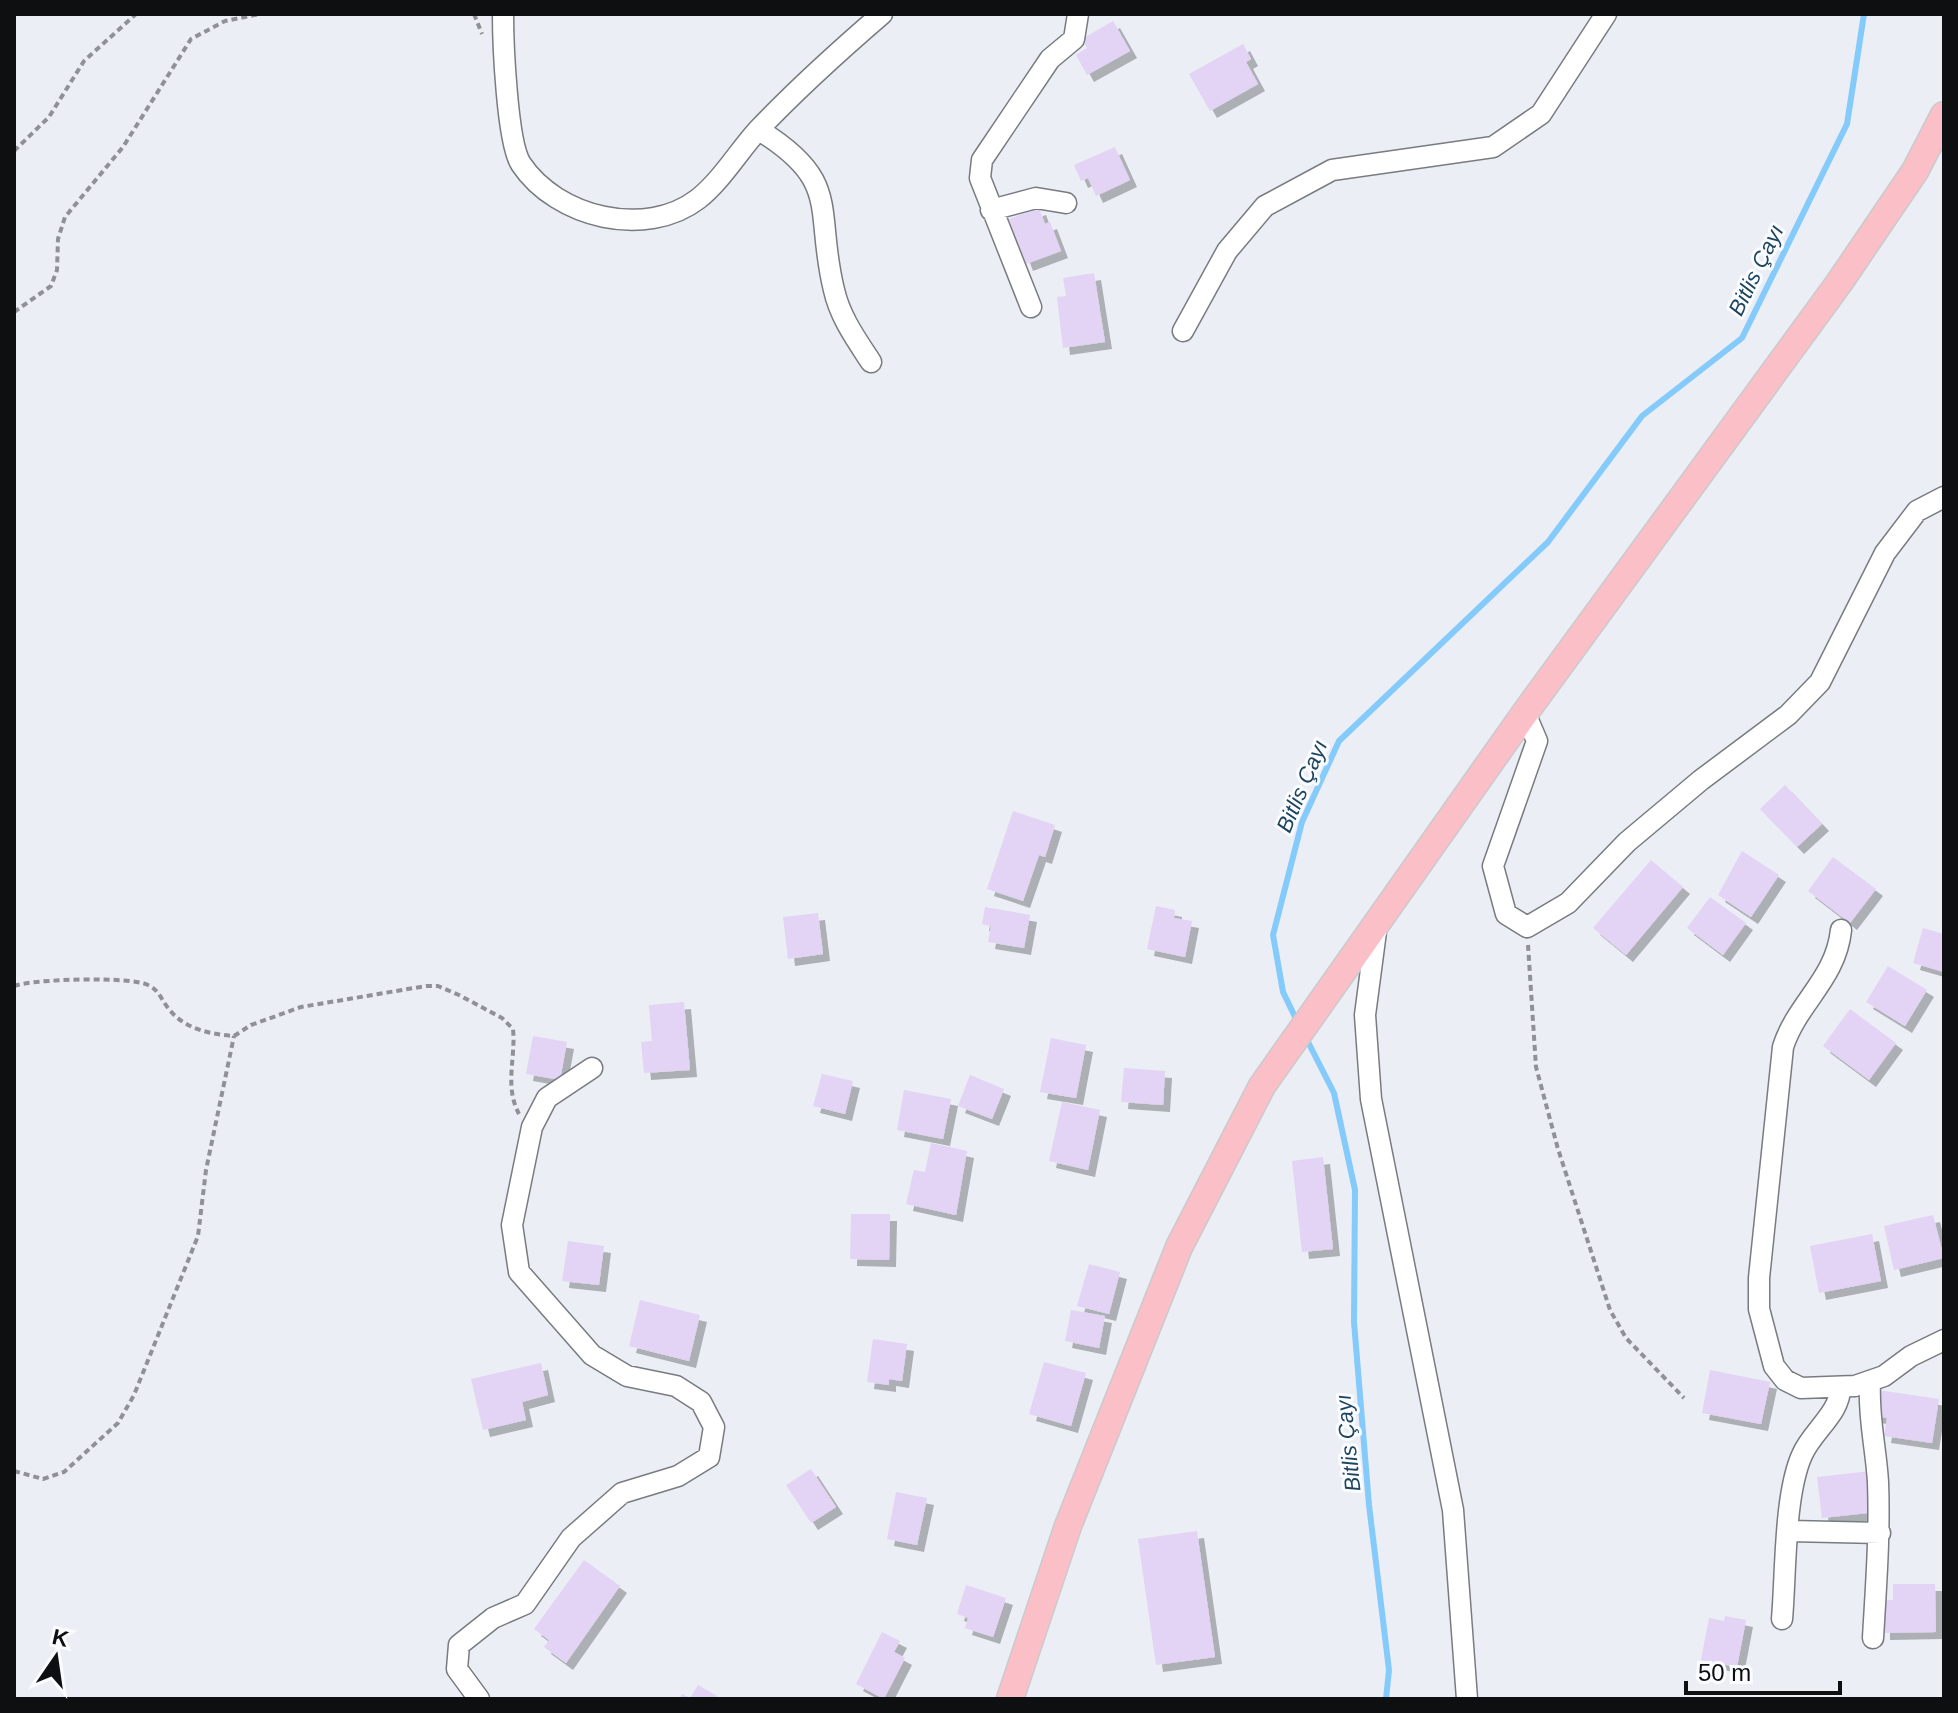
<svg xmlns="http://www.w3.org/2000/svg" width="1958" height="1713" font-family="Arial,sans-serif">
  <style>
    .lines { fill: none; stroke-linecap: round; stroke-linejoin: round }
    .stream { stroke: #84cbfb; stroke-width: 6 }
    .building { fill: #e3d3f5; filter: url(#shadow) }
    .minor-casing { stroke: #787b80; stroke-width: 23 }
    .major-casing { stroke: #cacacb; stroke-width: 29 }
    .path { stroke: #8f9196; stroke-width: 4; stroke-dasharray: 6 4; stroke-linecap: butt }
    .minor { stroke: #fff; stroke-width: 20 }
    .major { stroke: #fbbfc7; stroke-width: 26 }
    .labels { text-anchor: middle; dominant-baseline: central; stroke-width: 6; stroke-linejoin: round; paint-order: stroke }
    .water-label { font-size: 22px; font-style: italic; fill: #1e455e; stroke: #fafcff }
  </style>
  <defs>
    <filter id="shadow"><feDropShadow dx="7" dy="7" stdDeviation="0" flood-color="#0004"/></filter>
  </defs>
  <rect width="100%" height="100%" fill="#ebeef4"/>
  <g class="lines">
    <path class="stream" d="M1298 1023 1283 992 1273 935 1302 822 1339 741 1548 542 1642 416 1742 338 1847 124 1864 14
      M1305 1036 1334 1093 1355 1190 1354 1322 1369 1505 1389 1670 1386 1699"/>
  </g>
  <path class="building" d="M1113 21 1130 51 1087 75 1076 55 1087 48 1082 39Z
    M1243 44 1251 59 1246 62 1258 84 1210 111 1189 74Z
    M1115 147 1130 180 1096 196 1088 178 1081 181 1074 165Z
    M1039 208 1045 224 1050 222 1061 251 1026 264 1009 219Z
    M1094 273 1105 342 1063 348 1057 297 1066 296 1063 278Z
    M1785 785 1822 824 1797 847 1760 809Z
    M1013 811 1055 825 1045 857 1039 855 1023 901 987 889Z
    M1742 851 1779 875 1751 917 1718 895Z
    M1833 857 1876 889 1850 923 1808 891Z
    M1651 860 1683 887 1626 955 1593 928Z
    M1710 897 1746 923 1723 955 1687 928Z
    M1156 906 1175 910 1174 918 1192 921 1185 957 1147 949Z
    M985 907 1030 915 1024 948 988 942 991 926 982 924Z
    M818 913 823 954 788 959 783 917Z
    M1923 928 1944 934V972L1913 963Z
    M1888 966 1927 990 1905 1026 1866 1002Z
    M684 1002 690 1070 644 1073 641 1042 652 1041 649 1005Z
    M1850 1009 1896 1043 1869 1080 1823 1046Z
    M533 1036 567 1042 560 1080 526 1074Z
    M1051 1038 1086 1045 1076 1098 1040 1092Z
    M1124 1068 1165 1071 1163 1105 1121 1102Z
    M822 1074 853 1081 845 1114 813 1106Z
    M970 1075 1004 1089 992 1119 958 1106Z
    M904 1090 951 1099 943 1139 897 1130Z
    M1062 1102 1100 1110 1088 1170 1049 1161Z
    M931 1143 967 1151 956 1215 906 1204 914 1170 925 1172Z
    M1323 1157 1333 1249 1302 1252 1292 1161Z
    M851 1214H890L889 1260 850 1259Z
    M1933 1215 1944 1258 1894 1270 1884 1226Z
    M1872 1234 1881 1281 1819 1293 1810 1246Z
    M568 1241 604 1246 599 1285 562 1281Z
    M1089 1264 1120 1272 1109 1314 1077 1306Z
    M640 1300 700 1315 689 1361 629 1346Z
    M1071 1310 1105 1316 1099 1348 1065 1341Z
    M873 1339 907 1344 902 1381 889 1379V1385L867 1382Z
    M1044 1362 1086 1373 1071 1426 1029 1414Z
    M541 1363 548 1395 522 1402 526 1420 483 1430 471 1379Z
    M1710 1370 1770 1382 1761 1424 1702 1413Z
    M1878 1390 1939 1399 1932 1443 1884 1436 1887 1418 1874 1416Z
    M811 1469 836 1507 811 1523 786 1485Z
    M1871 1471 1877 1512 1822 1518 1817 1477Z
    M896 1492 927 1498 917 1545 887 1539Z
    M1197 1531 1215 1657 1156 1665 1138 1539Z
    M584 1560 620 1586 566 1663 544 1647 549 1640 534 1629Z
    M1893 1584H1935L1936 1632 1883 1633V1600H1893Z
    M966 1585 1006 1598 993 1637 965 1628 968 1618 957 1614Z
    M1725 1616 1746 1620 1737 1667 1701 1660 1709 1618 1724 1621Z
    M882 1632 900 1641 894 1652 905 1658 884 1699 856 1684Z
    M698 1685 717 1696 715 1699H679L682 1694 690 1698Z"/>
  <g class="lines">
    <g class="minor-casing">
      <path id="minor" d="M503 14C503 42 507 143 521 164 557 218 646 239 698 199 721 181 738 152 758 130 797 89 839 51 882 14
        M759 130C843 182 814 209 834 290 840 317 856 339 871 362
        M991 210 1036 198 1066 203
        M1031 307 980 178 982 160 1050 59 1074 39 1078 14
        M1183 331 1227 251 1265 206 1332 170 1493 147 1541 114 1606 14
        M1525 713 1537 741 1493 866 1506 914 1527 927 1568 903 1627 842 1701 780 1788 715 1820 682 1885 553 1917 511 1944 497
        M1377 924 1365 1015 1371 1099 1453 1510 1467 1699
        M1841 930C1836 979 1797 1003 1783 1047L1759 1278V1309L1774 1366 1785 1380 1801 1388 1855 1386 1884 1376 1911 1356 1944 1340
        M1870 1383C1868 1417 1876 1448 1878 1482 1880 1534 1876 1586 1873 1638
        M1790 1531 1880 1533
        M1782 1619C1786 1574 1784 1495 1802 1455 1812 1431 1841 1413 1840 1387
        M479 1699 457 1669 459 1645 493 1618 525 1604 571 1538 622 1493 678 1476 709 1457 714 1427 701 1402 676 1386 627 1376 592 1355 519 1272 512 1225 532 1127 547 1098 592 1068"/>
    </g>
    <g class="major-casing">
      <path id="major" d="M1010 1699 1068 1526 1179 1247 1262 1086 1525 713 1839 283 1915 171 1944 115"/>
    </g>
    <path class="path" d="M278 14H321
      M474 14 482 34
      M14 151 49 117 84 61 136 14
      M14 312 51 286 57 270 58 239 65 217 123 147 191 39 225 21 260 14
      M1528 945 1536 1067 1558 1149 1610 1310 1626 1338 1684 1398
      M14 986C33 979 131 976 148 985 159 990 161 999 168 1008 184 1029 209 1034 234 1036L251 1025 301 1007 426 986H438L459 995 502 1018 513 1029C516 1058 504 1086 519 1114
      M14 1471 43 1479 64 1472 118 1423 134 1395 198 1236 206 1170 234 1036"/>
    <use href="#minor" class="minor"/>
    <use href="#major" class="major"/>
  </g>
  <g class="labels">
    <g class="water-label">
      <text transform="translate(1756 270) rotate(-64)">Bitlis Çayı</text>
      <text transform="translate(1302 786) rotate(-67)">Bitlis Çayı</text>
      <text transform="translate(1348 1443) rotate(-96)">Bitlis Çayı</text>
    </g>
  </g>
  <rect width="1958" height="1713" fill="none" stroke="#0e0f11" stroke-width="32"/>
  <g transform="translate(56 1657) rotate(13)" stroke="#fafcff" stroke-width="6" paint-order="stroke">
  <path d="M0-6L14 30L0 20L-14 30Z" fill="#0e0f11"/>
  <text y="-12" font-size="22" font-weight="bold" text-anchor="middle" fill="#0e0f11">K</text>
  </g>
  <path d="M1686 1681v12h154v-12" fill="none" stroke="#0e0f11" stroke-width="4"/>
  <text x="1698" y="1681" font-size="24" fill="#0e0f11" stroke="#fafcff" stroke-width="6" paint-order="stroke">50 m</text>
</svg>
